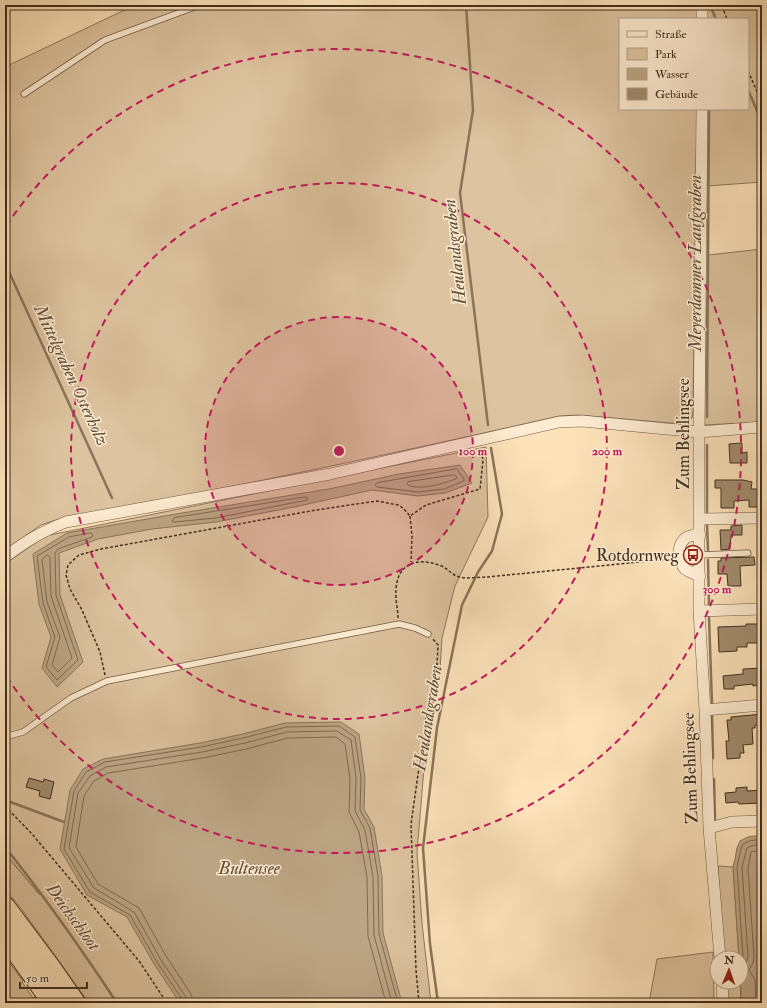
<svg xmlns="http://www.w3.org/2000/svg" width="767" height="1008" font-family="'IM FELL Double Pica',serif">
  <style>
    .green { fill: #ddc39f; stroke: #8e785e }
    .water { fill: #bca584; stroke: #8a755a }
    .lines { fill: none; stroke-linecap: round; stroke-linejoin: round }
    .shore { stroke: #7e6a50; stroke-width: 1 }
    .stream { stroke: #8a755a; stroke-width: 2.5 }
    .building { fill: #a28c6e; stroke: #3f2e1c }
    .service-casing { stroke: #6e5b44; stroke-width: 7 }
    .minor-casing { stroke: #6e5b44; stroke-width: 12 }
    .motorway-casing { stroke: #3f2e1c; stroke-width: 22 }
    .path { stroke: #3f2e1c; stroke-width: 1.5; stroke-dasharray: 3 2; stroke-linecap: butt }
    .service { stroke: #feecd2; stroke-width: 5.5 }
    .minor { stroke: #feecd2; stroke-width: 11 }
    .motorway { stroke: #fde2ba; stroke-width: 20 }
    .ring { fill: none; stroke: #c2185b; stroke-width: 2; stroke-dasharray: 7 5 }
    .labels { text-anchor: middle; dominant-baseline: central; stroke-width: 3; stroke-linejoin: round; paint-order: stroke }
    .street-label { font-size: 17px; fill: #3f2e1c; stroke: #feecd2 }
    .poi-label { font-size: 17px; fill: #3f2e1c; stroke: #feecd2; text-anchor: end }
    .water-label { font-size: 18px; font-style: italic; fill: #5e4c36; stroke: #feecd2 }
    .centre { fill: #c2185b; stroke: #feecd2; stroke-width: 2 }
    .ring-label { font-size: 12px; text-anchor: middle; font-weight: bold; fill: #c2185b; stroke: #feecd2; stroke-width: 3; stroke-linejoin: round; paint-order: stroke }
  </style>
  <rect width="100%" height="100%" fill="#fde2ba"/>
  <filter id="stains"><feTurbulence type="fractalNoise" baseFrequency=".005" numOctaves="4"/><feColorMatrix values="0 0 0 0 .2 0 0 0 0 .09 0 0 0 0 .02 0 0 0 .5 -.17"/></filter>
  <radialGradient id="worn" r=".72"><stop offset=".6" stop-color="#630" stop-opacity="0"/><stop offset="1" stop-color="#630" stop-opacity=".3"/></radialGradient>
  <path class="green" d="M135 5H698V19H620V109H697L693 412 692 418 682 424 579 415 559 416C393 454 227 489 59 519L41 525 5 550V67Z
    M705 5H762V182L707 186 706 109H748V19H705Z
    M762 249V422L704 425 708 255Z
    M486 447 488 517 455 586 442 638 440 669 427 733 417 852 422 923 431 1003H89L20 907 5 889V854L40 895 5 853V564L45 536Z
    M718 866 733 867 739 958H723Z
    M713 952 714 1003H649L657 959Z
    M5 957 23 981 22 982 33 998 36 997 40 1003H14L5 991Z
    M725 982H740L741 1003H726Z"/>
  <path class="water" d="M460 465 472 483 445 493 418 496 372 490 294 507 216 522 152 529 98 539 59 553 60 595 83 662 57 687 42 668 51 637 39 604 33 554 67 533 182 513 329 489 399 474Z
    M341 722 359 734 365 778 364 809 374 827 382 876 383 933 402 1003H180L154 964 127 917 87 895 60 849 70 790 83 769 103 759 200 743 243 734 285 723Z
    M762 835V1003H741V958H739L733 867 735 859 737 848 740 841 748 837Z"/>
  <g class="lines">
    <path class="shore" d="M457 469 464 479V481L444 489 418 492 377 487 375 485 377 483Z
      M454 475 457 477 456 479C445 483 417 492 407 484L408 482Z
      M306 497 308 498 307 500 216 518 174 522 172 521 174 518Z
      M91 533 93 535 92 537 58 549 55 553 56 595 78 660 57 680 46 667 55 637 43 603 37 556 69 537Z
      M48 555 50 557 51 596 72 658 58 672 52 665 60 637 47 602 42 560Z
      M741 961 743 957 737 867 741 849 743 844 749 841 762 839
      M741 967 746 963 748 957 742 867 747 848 751 846 762 844
      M183 1003 182 999 157 962 130 915 90 892 64 849 74 791 86 772 105 762 201 747 243 738 286 727 339 726 355 737 361 778 360 810 370 828 378 876 379 934 398 1003
      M188 1003 186 997 161 960 134 912 94 888 69 848 78 793 90 776 106 767 202 752 245 743 287 732 337 731 351 740 356 778 355 811 365 830 373 877 374 935 392 1003
      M194 1003 191 994 166 956 139 908 98 884 76 847 84 796 94 781 108 773 203 758 246 749 288 738 336 737 345 744 350 779 349 812 359 832 367 877 368 936 386 1003
      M756 1003 755 980 749 970 753 963 754 957 748 868 751 852 762 850"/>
    <path class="stream" d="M466 5 473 110 460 193 488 425
      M712 10 716 19
      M748 90 762 122
      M5 263 112 498
      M707 417 709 109
      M707 514V445
      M707 525 708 550
      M708 560 709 605
      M709 617 712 704
      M712 714 713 758
      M714 779 715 820
      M5 800 64 822
      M5 847C45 897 82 950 117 1003
      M438 1003 430 944 423 848 437 728 462 605 478 572 492 551 502 514 491 448"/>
  </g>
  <path class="building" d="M742 443V453L747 452V463H730L729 444Z
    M715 480H743L752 482 751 489H759L760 507H749V500L734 501V508H721V488H715Z
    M742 525V535H731L730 549 721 550 720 530H731V526Z
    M754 557 755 565 740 566 741 586H728L727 574H718V561H721V558Z
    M746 624H762V643H747V647H737V651L719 652 718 627 746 626Z
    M762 668V683H759L760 685 753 686V684L734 686V689H724L723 676 743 674V669Z
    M762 714V725H755V728H752L753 744 743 745 744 753H740V758L727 759 726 741H729L727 720H731V717Z
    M29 778 43 782 44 779 54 782 50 799 39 796 40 791 26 787Z
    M747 787V791L762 790V803L739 804 738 802 726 803 725 793 736 792V788Z"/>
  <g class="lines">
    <g class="service-casing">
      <path id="service" d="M24 94 105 40 200 5
        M700 555 748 553
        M5 737 23 732 71 698 107 681 399 624 415 628 428 634"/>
    </g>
    <g class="minor-casing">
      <path id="minor" d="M702 19V5
        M702 109 699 432V611L705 710 709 828 720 958
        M700 519 762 518
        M5 557C26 541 41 532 66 522L330 474 559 422 582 421 699 432 762 427
        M700 576C695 574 689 572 685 569 677 560 676 540 690 536 693 535 697 535 700 535
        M699 611 762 609
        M705 710 762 705
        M709 828 732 822 762 821
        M722 982 723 1003"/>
    </g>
    <g class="motorway-casing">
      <path id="motorway" d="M5 907 50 967 75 1003
        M5 936 53 1003"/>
    </g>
    <path class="path" d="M716 5 723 9 727 19
      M748 71 762 103
      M410 516 412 536 411 562
      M398 618C398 609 395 599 396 590 397 564 416 557 439 565 447 567 452 576 460 577 468 579 479 577 488 577L669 559
      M105 675 100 652 82 610 70 589 66 575 68 565 79 555 101 549 316 510 377 501 398 505 403 508 410 516 426 505 480 489 483 460 481 450
      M5 806 32 834 139 961 167 1003
      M419 1003 416 970 411 824 428 704 437 665 438 645 433 639"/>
    <use href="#service" class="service"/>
    <use href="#minor" class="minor"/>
    <use href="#motorway" class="motorway"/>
  </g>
  <circle cx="339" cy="451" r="134" fill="#c2185b" fill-opacity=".12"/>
  <g class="ring">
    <circle cx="339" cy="451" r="134"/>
    <circle cx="339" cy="451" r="268"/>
    <path d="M6 226A402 402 0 1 1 6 676"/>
  </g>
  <defs>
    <g id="bus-ring" transform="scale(1)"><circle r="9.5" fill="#feecd2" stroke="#8f2418" stroke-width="1.5"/><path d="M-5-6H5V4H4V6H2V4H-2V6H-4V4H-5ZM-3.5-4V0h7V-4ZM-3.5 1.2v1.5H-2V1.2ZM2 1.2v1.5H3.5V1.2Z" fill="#8f2418"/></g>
  </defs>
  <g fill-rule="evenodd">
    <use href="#bus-ring" x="693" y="555"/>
  </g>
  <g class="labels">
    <g class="street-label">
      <text transform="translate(683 434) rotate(-90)">Zum Behlingsee</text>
      <text transform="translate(690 768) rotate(-92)">Zum Behlingsee</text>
    </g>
    <g class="poi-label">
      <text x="679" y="555">Rotdornweg</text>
    </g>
    <g class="water-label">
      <text transform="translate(455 252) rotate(-96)">Heulandsgraben</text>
      <text transform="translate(695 263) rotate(-90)">Meyerdammer Laufgraben</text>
      <text transform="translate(71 375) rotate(65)">Mittelgraben Osterholz</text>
      <text transform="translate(428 718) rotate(-81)">Heulandsgraben</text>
      <text x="249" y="868">Bultensee</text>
      <text transform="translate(73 917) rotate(54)">Deichschloot</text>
    </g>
  </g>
  <circle cx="339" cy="451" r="6" class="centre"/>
  <g class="ring-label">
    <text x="473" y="455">100 m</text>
    <text x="607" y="455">200 m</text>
    <text x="717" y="593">300 m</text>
  </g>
  <rect width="767" height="1008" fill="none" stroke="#fde2ba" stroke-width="20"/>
  <rect x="6" y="6" width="755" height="996" fill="none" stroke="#3f2e1c" stroke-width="2"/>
  <rect x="10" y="10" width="747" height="988" fill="none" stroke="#3f2e1c"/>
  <rect x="619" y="18" width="130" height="92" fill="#feecd2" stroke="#b2a089"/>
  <rect x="627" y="31" width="20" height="6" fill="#feecd2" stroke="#b2a089"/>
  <text x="655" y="38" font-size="12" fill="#3f2e1c">Straße</text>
  <rect x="627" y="48" width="20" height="12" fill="#ddc39f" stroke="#b2a089"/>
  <text x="655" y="58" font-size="12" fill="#3f2e1c">Park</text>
  <rect x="627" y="68" width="20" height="12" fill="#bca584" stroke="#b2a089"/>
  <text x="655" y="78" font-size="12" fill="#3f2e1c">Wasser</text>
  <rect x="627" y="88" width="20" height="12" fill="#a28c6e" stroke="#b2a089"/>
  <text x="655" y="98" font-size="12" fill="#3f2e1c">Gebäude</text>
  <g transform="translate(729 970) rotate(2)"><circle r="19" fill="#feecd2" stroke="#b2a089"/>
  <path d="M0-3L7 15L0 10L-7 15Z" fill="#8f2418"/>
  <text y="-6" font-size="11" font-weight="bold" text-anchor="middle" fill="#3f2e1c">N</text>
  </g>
  <path d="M20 982v6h67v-6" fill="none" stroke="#3f2e1c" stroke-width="2"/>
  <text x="26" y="982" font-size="12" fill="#3f2e1c" stroke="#feecd2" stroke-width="3" paint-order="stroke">50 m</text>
  <rect width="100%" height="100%" filter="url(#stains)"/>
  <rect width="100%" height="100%" fill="url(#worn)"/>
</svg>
